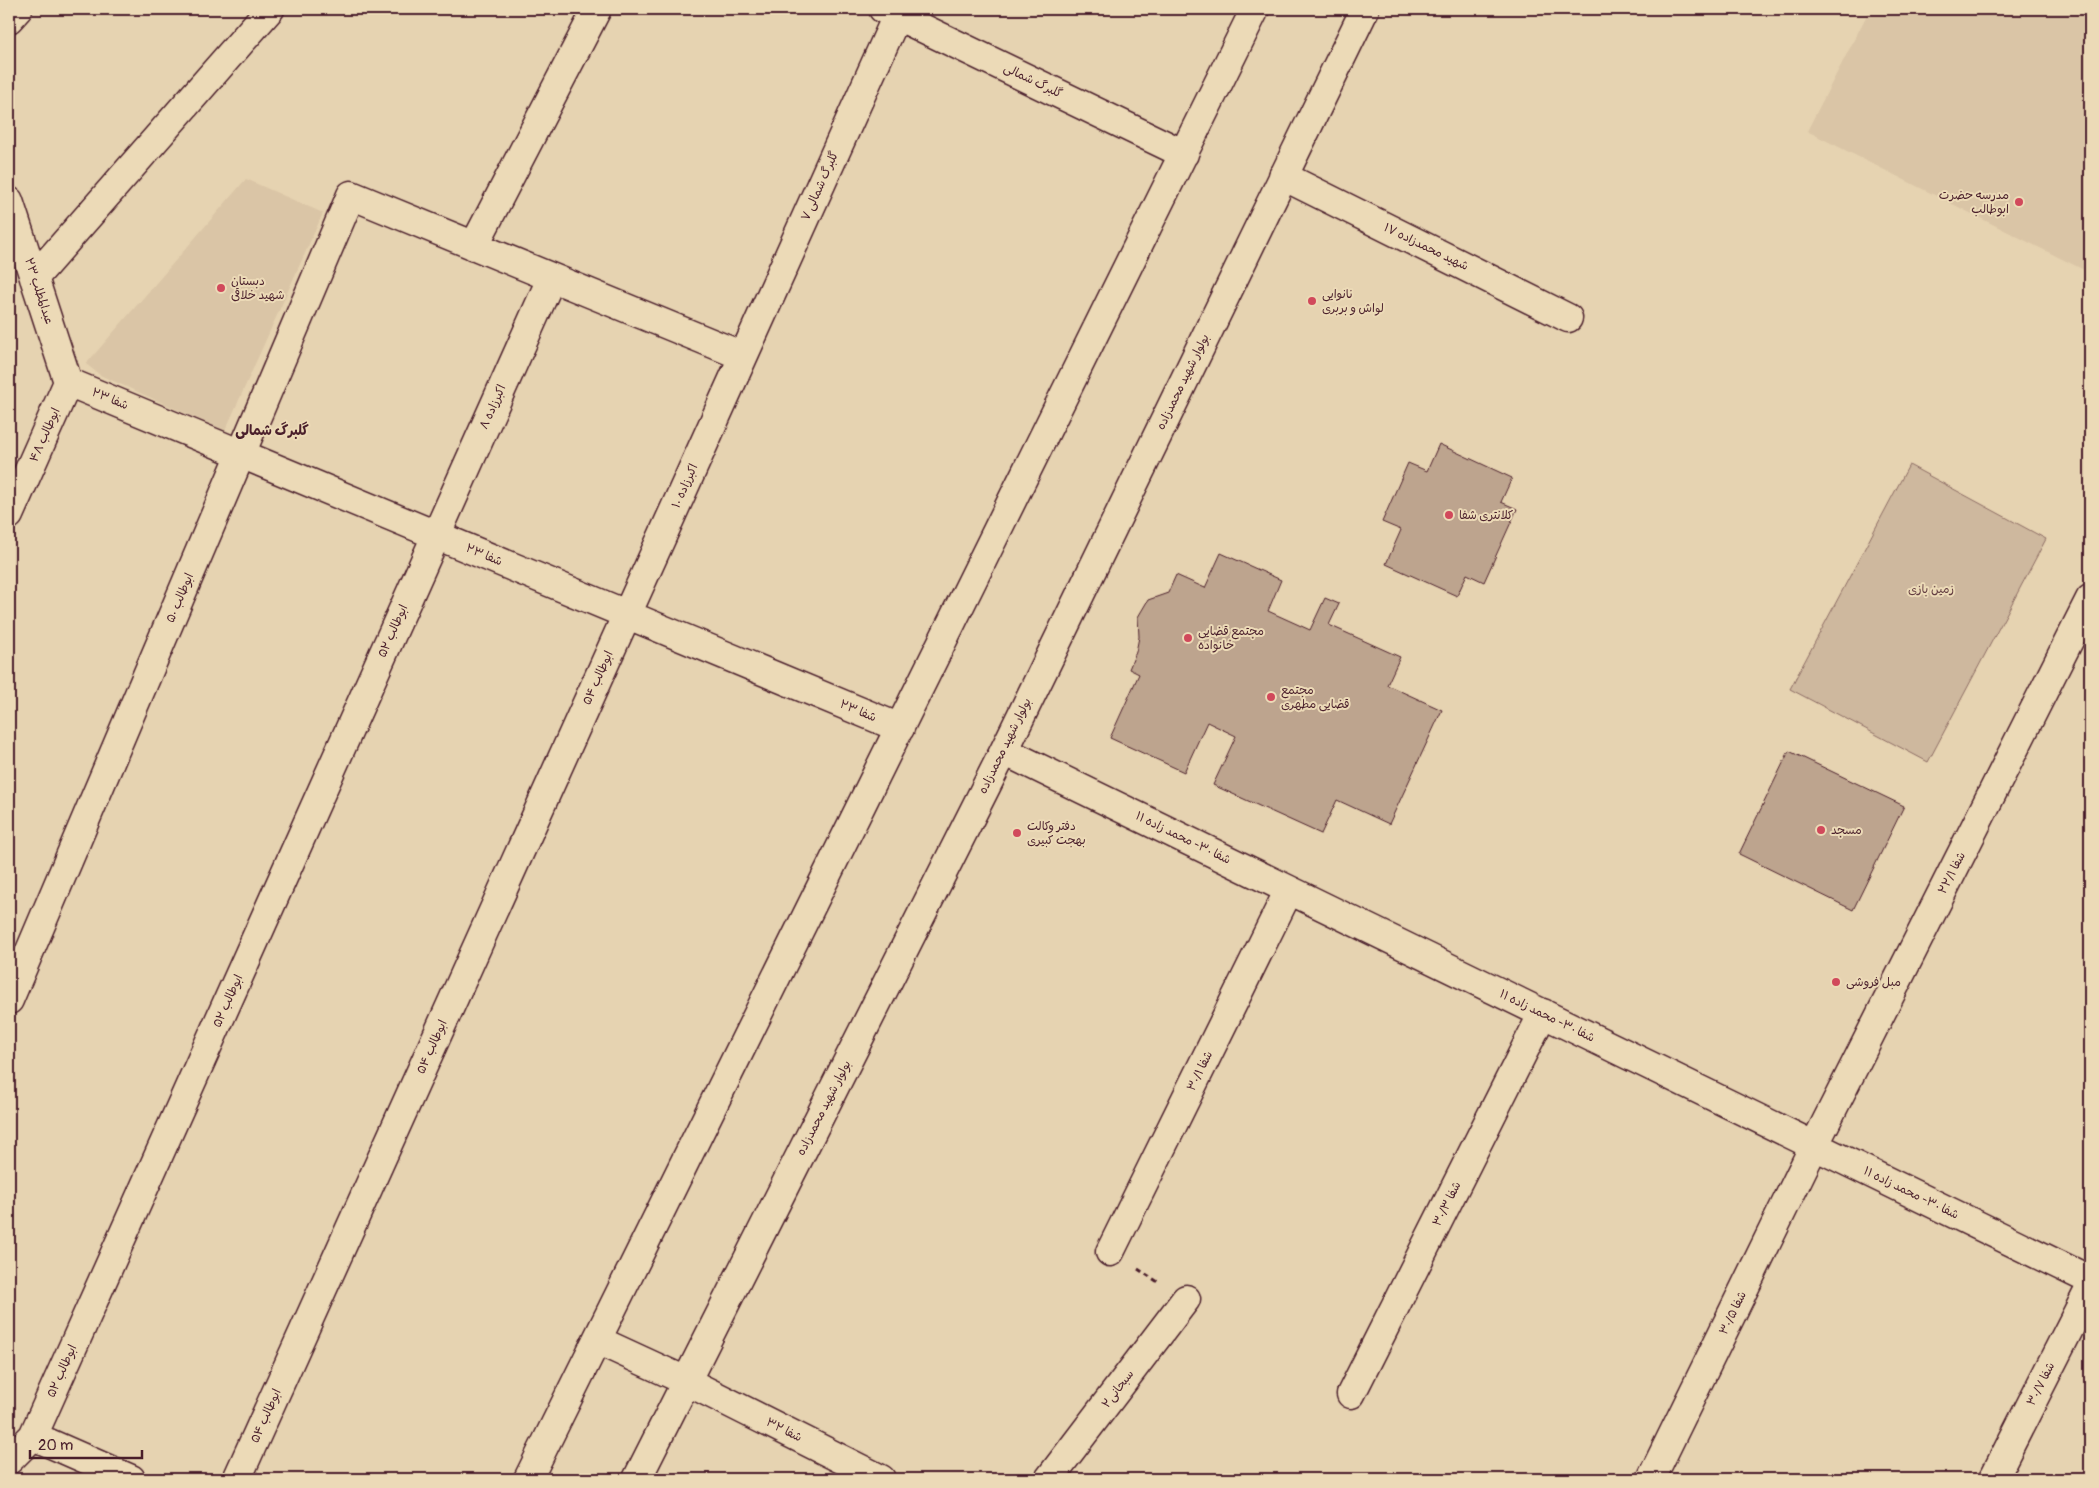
<svg xmlns="http://www.w3.org/2000/svg" width="2099" height="1488" font-family="Pangolin,'Playpen Sans Arabic',sans-serif">
  <style>
    .built { fill: #dac5a6 }
    .green { fill: #ceb89e; stroke: #8c6c64 }
    .building { fill: #bda48e; stroke: #4a1f2b }
    .lines { fill: none; stroke-linecap: round; stroke-linejoin: round }
    .minor-casing { stroke: #4a1f2b; stroke-width: 31 }
    .path { stroke: #4a1f2b; stroke-width: 3; stroke-dasharray: 5 4; stroke-linecap: butt }
    .minor { stroke: #ecdab7; stroke-width: 28 }
    .poi-dot { fill: #d1495b; stroke: #ecdab7; stroke-width: 2 }
    .labels { text-anchor: middle; dominant-baseline: central; stroke-width: 4; stroke-linejoin: round; paint-order: stroke }
    .street-label { font-size: 12px; fill: #4a1f2b; stroke: #ecdab7 }
    .poi-label { font-size: 12px; fill: #4a1f2b; stroke: #ecdab7; text-anchor: start }
    .park-label { font-size: 12px; fill: #643e42; stroke: #ecdab7 }
    .neighbourhood-label { font-size: 14px; font-weight: bold; fill: #4a1f2b; stroke: #ecdab7 }
  </style>
  <rect width="100%" height="100%" fill="#e6d3b1"/>
  <filter id="ink" filterUnits="userSpaceOnUse"><feTurbulence type="fractalNoise" baseFrequency=".02" numOctaves="2"/><feDisplacementMap in="SourceGraphic" scale="10" xChannelSelector="R" yChannelSelector="G"/><feConvolveMatrix kernelMatrix="1 2 1 2 8 2 1 2 1" color-interpolation-filters="sRGB"/></filter>
  <g filter="url(#ink)">
    <path class="built" d="M1870 9H2090V273L1807 131Z
      M246 179 323 213 225 431 100 375 86 364Z"/>
    <path class="green" d="M1909 465 2046 539 1928 762 1790 689Z"/>
    <path class="building" d="M1439 444 1512 478 1501 502 1517 509 1484 582 1467 574 1457 596 1386 564 1401 530 1382 522 1408 463 1427 471Z
      M1221 553 1281 580 1268 611 1310 630 1325 598 1339 604 1329 625 1400 657 1387 685 1442 710 1389 824 1337 800 1321 834 1213 785 1236 736 1207 722 1184 772 1110 738 1139 674 1129 669 1136 652 1139 637 1138 617 1148 600 1168 593 1176 575 1205 588Z
      M1789 751 1904 806 1853 910 1739 854Z"/>
    <g class="lines">
      <g class="minor-casing">
        <path id="minor" d="M883 9 1184 154
          M9 19 18 9
          M1283 176 1568 318
          M9 201 68 382
          M474 246 597 9
          M34 278 270 9
          M68 382 900 728
          M9 515 68 382
          M1004 751 2090 1280
          M9 1000 351 195 743 356
          M1110 1252 1289 890
          M597 1340 686 1381 881 1479
          M1351 1394 1543 1013
          M33 1436 131 1479
          M9 1460 33 1436 551 279
          M237 1479 900 9
          M528 1479 1255 9
          M637 1479 1004 751 1365 9
          M1049 1479 1186 1299
          M1651 1479 1814 1146 2090 599
          M1993 1479 2090 1288"/>
      </g>
      <path class="path" d="M1138 1269 1158 1282"/>
      <use href="#minor" class="minor"/>
    </g>
  </g>
  <g class="poi-dot">
    <circle cx="2019" cy="202" r="5"/>
    <circle cx="221" cy="288" r="5"/>
    <circle cx="1312" cy="301" r="5"/>
    <circle cx="1449" cy="515" r="5"/>
    <circle cx="1188" cy="638" r="5"/>
    <circle cx="1271" cy="697" r="5"/>
    <circle cx="1821" cy="830" r="5"/>
    <circle cx="1017" cy="833" r="5"/>
    <circle cx="1836" cy="982" r="5"/>
  </g>
  <g class="labels">
    <g class="street-label">
      <text transform="translate(1033 81) rotate(26)">گلبرگ شمالی</text>
      <text transform="translate(820 186) rotate(-66)">گلبرگ شمالی ۷</text>
      <text transform="translate(1426 247) rotate(26)">شهید محمدزاده ۱۷</text>
      <text transform="translate(39 291) rotate(72)">عبدالمطلب ۲۳</text>
      <text transform="translate(1183 382) rotate(-64)">بولوار شهید محمدزاده</text>
      <text transform="translate(110 399) rotate(22)">شفا ۲۳</text>
      <text transform="translate(493 407) rotate(-66)">اکبرزاده ۸</text>
      <text transform="translate(45 435) rotate(-66)">ابوطالب ۴۸</text>
      <text transform="translate(685 486) rotate(-66)">اکبرزاده ۱۰</text>
      <text transform="translate(484 555) rotate(23)">شفا ۲۳</text>
      <text transform="translate(180 598) rotate(-67)">ابوطالب ۵۰</text>
      <text transform="translate(393 631) rotate(-66)">ابوطالب ۵۲</text>
      <text transform="translate(598 678) rotate(-66)">ابوطالب ۵۴</text>
      <text transform="translate(858 711) rotate(23)">شفا ۲۳</text>
      <text transform="translate(1005 746) rotate(-64)">بولوار شهید محمدزاده</text>
      <text transform="translate(1183 838) rotate(26)">شفا ۳۰- محمد زاده ۱۱</text>
      <text transform="translate(1952 873) rotate(-63)">۲۲/۱ شفا</text>
      <text transform="translate(228 1001) rotate(-66)">ابوطالب ۵۲</text>
      <text transform="translate(1547 1016) rotate(26)">شفا ۳۰- محمد زاده ۱۱</text>
      <text transform="translate(432 1047) rotate(-66)">ابوطالب ۵۴</text>
      <text transform="translate(1200 1071) rotate(-64)">شفا ۳۰/۱</text>
      <text transform="translate(824 1108) rotate(-63)">بولوار شهید محمدزاده</text>
      <text transform="translate(1911 1193) rotate(26)">شفا ۳۰- محمد زاده ۱۱</text>
      <text transform="translate(1447 1204) rotate(-63)">۳۰/۳ شفا</text>
      <text transform="translate(1733 1313) rotate(-64)">۳۰/۵ شفا</text>
      <text transform="translate(62 1371) rotate(-66)">ابوطالب ۵۲</text>
      <text transform="translate(2041 1384) rotate(-63)">۳۰/۷ شفا</text>
      <text transform="translate(1118 1389) rotate(-53)">سبحانی۲</text>
      <text transform="translate(266 1416) rotate(-66)">ابوطالب ۵۴</text>
      <text transform="translate(784 1430) rotate(27)">شفا ۳۲</text>
    </g>
    <g class="poi-label">
      <text x="2009" y="195" text-anchor="end">مدرسه حضرت<tspan x="2009" dy="14">ابوطالب</tspan></text>
      <text x="231" y="281">دبستان<tspan x="231" dy="14">شهید خلاقی</tspan></text>
      <text x="1322" y="294">نانوایی<tspan x="1322" dy="14">لواش و بربری</tspan></text>
      <text x="1459" y="515">کلانتری شفا</text>
      <text x="1198" y="631">مجتمع قضایی<tspan x="1198" dy="14">خانواده</tspan></text>
      <text x="1281" y="690">مجتمع<tspan x="1281" dy="14">قضایی مطهری</tspan></text>
      <text x="1027" y="826">دفتر وکالت<tspan x="1027" dy="14">بهجت کبیری</tspan></text>
      <text x="1831" y="830">مسجد</text>
      <text x="1846" y="982">مبل فروشی</text>
    </g>
    <g class="park-label">
      <text x="1931" y="589">زمین بازی</text>
    </g>
    <g class="neighbourhood-label">
      <text x="272" y="430">گلبرگ شمالی</text>
    </g>
  </g>
  <rect width="2099" height="1488" fill="none" stroke="#ecdab7" stroke-width="30"/>
  <rect x="15" y="15" width="2069" height="1458" fill="none" stroke="#4a1f2b" stroke-width="2" filter="url(#ink)"/>
  <path d="M30 1450v8h112v-8" fill="none" stroke="#4a1f2b" stroke-width="2.5"/>
  <text x="38" y="1450" font-size="15" fill="#4a1f2b" stroke="#ecdab7" stroke-width="4" paint-order="stroke">20 m</text>
</svg>
